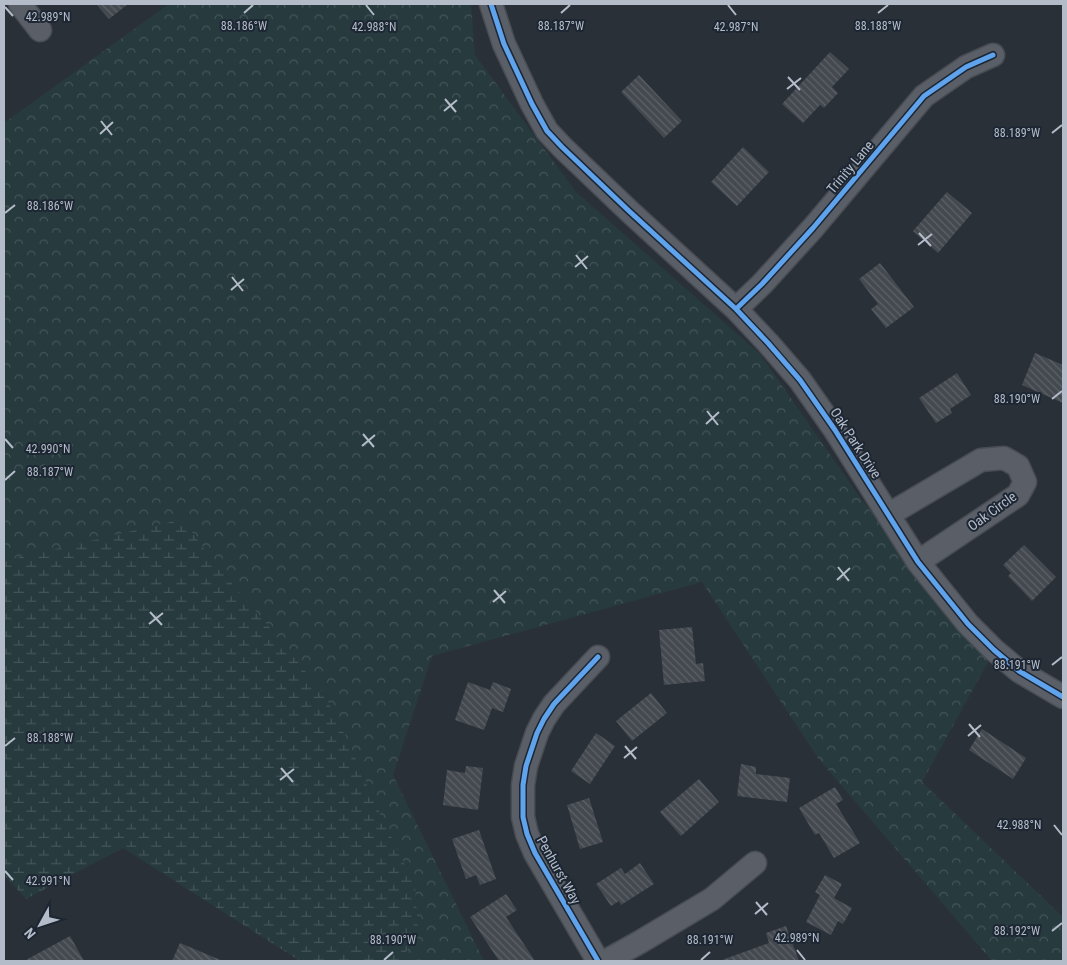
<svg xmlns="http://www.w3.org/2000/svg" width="1067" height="965" font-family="'Roboto Condensed',sans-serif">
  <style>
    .forest { fill: url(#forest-crowns) }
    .wetland { fill: url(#wetland-marsh) }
    .building { fill: url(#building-back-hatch) }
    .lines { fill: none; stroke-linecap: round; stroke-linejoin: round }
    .minor-casing { stroke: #484c53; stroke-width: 25 }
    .minor { stroke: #5a5e66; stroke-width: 22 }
    .cycleway-casing { stroke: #1d2633; stroke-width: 8 }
    .cycleway { stroke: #60a3ed; stroke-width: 5 }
    .ticks { fill: none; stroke: #b4bcc9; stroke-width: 2 }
    .labels { text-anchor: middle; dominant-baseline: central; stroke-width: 4; stroke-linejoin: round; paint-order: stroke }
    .street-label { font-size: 14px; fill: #b4bcc9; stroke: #1d2633 }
    .ticks-label { font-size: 12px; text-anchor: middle; fill: #b4bcc9; stroke: #1d2633; stroke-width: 4; stroke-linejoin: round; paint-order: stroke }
  </style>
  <defs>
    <pattern id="forest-crowns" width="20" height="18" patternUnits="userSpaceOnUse" patternTransform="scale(1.25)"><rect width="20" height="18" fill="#273a3e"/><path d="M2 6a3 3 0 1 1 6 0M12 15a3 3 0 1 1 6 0" fill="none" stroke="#445559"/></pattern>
    <pattern id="wetland-marsh" width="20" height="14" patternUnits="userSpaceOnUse" patternTransform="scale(1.25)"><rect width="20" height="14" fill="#273a3e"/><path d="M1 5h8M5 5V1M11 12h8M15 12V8" fill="none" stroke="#445559"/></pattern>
    <pattern id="building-back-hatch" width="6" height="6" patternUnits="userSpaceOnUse" patternTransform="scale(1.25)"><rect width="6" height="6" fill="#444950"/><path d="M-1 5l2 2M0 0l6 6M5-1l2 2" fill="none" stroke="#5d6168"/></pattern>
  </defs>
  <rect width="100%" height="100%" fill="#2a3038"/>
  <path class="forest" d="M169 4H471L475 55 576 192 760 354 859 496 988 662 922 782 1063 917V961H992L818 758 702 582 432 656 393 775 484 961H398L403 959 373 799 349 743 324 694 281 641 211 559 183 520 4 561V123Z"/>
  <path class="wetland" d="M183 519 211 559 281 641 324 694 349 743 373 799 415 886 418 931 402 959 398 961H300L123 848 26 899 4 875V561Z"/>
  <path class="building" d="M96 4H128L109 19Z
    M830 52 849 69 832 87 838 93 824 108 820 105 803 123 782 104Z
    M639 75 682 121 664 138 621 92Z
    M743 147 769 172 737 206 711 182Z
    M947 192 972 213 938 253 913 231Z
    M880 263 914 307 886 328 871 309 878 304 859 279Z
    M1035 353 1063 365V403L1022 385Z
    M957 373 971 395 950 409 952 413 936 423 919 398Z
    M1024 545 1056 577 1032 601 1008 576 1011 573 1003 565Z
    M692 627 696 664 703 663 705 681 664 685 659 630Z
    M468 682 490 690 493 682 511 689 503 712 492 708 484 730 455 720Z
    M651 693 667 713 632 741 616 721Z
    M982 729 1026 758 1013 779 969 750Z
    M596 733 615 746 590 784 571 771Z
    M741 764 756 767V774L790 778 787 802 737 796Z
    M466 766 483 768 478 810 443 805 447 770 465 773Z
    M699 779 719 802 681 836 660 812Z
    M835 787 843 800 836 804 860 843 834 858 819 833 815 835 799 808Z
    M589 798 603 842 580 849 567 805Z
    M479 830 496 879 480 885 476 875 466 879 452 839Z
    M640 863 654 884 621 905 619 901 611 906 596 884 621 868 625 874Z
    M825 875 842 884 834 898 852 908 843 924 838 921 831 935 806 922 820 895 815 892Z
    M506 894 517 910 506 917 535 961H499L470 917Z
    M786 926 799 961H723L722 960 769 943 766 933Z
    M70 936 84 961H24Z
    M180 943 223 961H172Z"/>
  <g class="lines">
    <g class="minor-casing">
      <path id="minor" d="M20 4 40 30
        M491 4 504 44 532 104 547 131 562 147 629 211 736 309 768 343 800 380 835 430 918 562 968 624 994 650 1019 671 1063 697
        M736 309 762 284 813 228 924 96 966 67 993 55
        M888 515 981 460 1004 458 1018 466 1025 482 1018 495 918 562
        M598 961 535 853 527 834 523 817V785L526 766 537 733 544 719 554 704 598 657
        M606 961 640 942 712 899 755 863"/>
    </g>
    <use href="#minor" class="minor"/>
    <g class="cycleway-casing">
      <path id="cycleway" d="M491 4 504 44 532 104 547 131 562 147 629 211 736 309 768 343 800 380 835 430 918 562 968 624 994 650 1019 671 1063 697
        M736 309 762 284 813 228 924 96 966 67 993 55
        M598 961 535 853 527 834 523 817V785L526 766 537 733 544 719 554 704 598 657"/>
    </g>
    <use href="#cycleway" class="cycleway"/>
  </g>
  <path class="ticks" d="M366 5 374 15M728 5 736 15M5 7 13 16M244 13 253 5M561 13 570 5M878 13 888 5M788 77 800 90M787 89 801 78M445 99 456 112M444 111 457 100M101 121 112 135M1052 133 1062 125M100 134 113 122M5 213 15 205M919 233 931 246M918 245 932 234M576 255 587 269M575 267 588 256M232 277 243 291M231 290 244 279M1052 399 1062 391M707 411 718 425M706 424 719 412M363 434 374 447M5 439 13 448M362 446 375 435M5 480 15 471M838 567 849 581M837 580 850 568M494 590 505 603M493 602 506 591M150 612 162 625M149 624 163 613M1052 665 1062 657M969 724 980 737M968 736 981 725M5 746 15 738M625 746 636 759M624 758 637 747M281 768 293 782M280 780 294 769M1054 825 1062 835M5 871 13 880M756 902 767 915M755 914 768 903M1052 931 1062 923M797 950 805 960M384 960 393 952M701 960 710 952"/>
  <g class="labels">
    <g class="street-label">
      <text transform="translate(850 167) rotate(-50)">Trinity Lane</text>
      <text transform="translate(856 443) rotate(57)">Oak Park Drive</text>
      <text transform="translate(992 511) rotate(-36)">Oak Circle</text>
      <text transform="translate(559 870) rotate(61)">Penhurst Way</text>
    </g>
  </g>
  <g class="ticks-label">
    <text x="48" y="21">42.989°N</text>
    <text x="244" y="30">88.186°W</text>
    <text x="561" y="30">88.187°W</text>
    <text x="878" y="30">88.188°W</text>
    <text x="374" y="31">42.988°N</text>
    <text x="736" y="31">42.987°N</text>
    <text x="1017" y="137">88.189°W</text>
    <text x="50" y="210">88.186°W</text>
    <text x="1017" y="403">88.190°W</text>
    <text x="48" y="453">42.990°N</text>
    <text x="50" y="476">88.187°W</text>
    <text x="1017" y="669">88.191°W</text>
    <text x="50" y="742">88.188°W</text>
    <text x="1019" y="829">42.988°N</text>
    <text x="48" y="885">42.991°N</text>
    <text x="1017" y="935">88.192°W</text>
    <text x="797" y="942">42.989°N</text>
    <text x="393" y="944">88.190°W</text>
    <text x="710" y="944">88.191°W</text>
  </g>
  <rect width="1067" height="965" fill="none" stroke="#b4bcc9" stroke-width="10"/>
  <g transform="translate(40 925) rotate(230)" stroke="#1d2633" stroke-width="4" paint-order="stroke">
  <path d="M0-4L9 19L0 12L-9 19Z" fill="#b4bcc9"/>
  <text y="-8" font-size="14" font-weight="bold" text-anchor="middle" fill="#b4bcc9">N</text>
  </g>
</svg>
